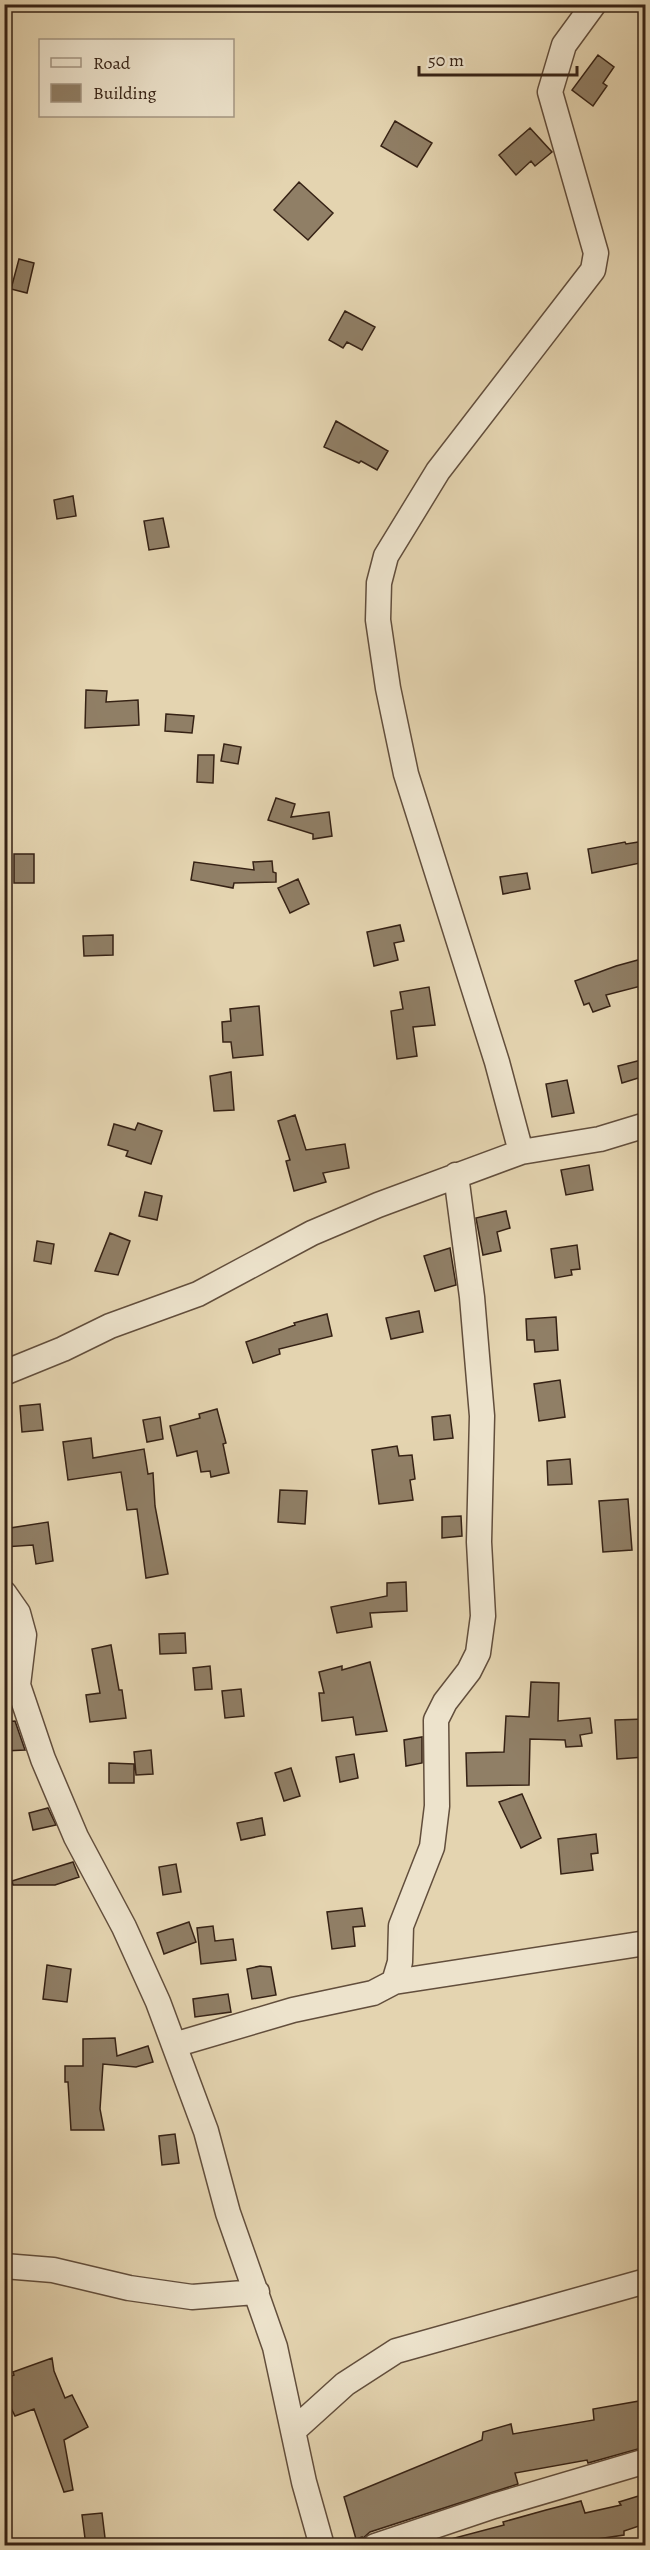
<svg xmlns="http://www.w3.org/2000/svg" width="650" height="2550" font-family="Alegreya,serif">
  <style>
    .building { fill: #907f66; stroke: #362215; stroke-width: 1.5 }
    .lines { fill: none; stroke-linecap: round; stroke-linejoin: round }
    .minor-casing { stroke: #624e3c; stroke-width: 27 }
    .minor { stroke: #ede3cc; stroke-width: 24 }
  </style>
  <rect width="100%" height="100%" fill="#e4d4b0"/>
  <filter id="stains"><feTurbulence type="fractalNoise" baseFrequency=".00333" numOctaves="4"/><feColorMatrix values="0 0 0 0 .2 0 0 0 0 .09 0 0 0 0 .02 0 0 0 .5 -.17"/></filter>
  <radialGradient id="worn" r=".72"><stop offset=".6" stop-color="#630" stop-opacity="0"/><stop offset="1" stop-color="#630" stop-opacity=".3"/></radialGradient>
  <path class="building" d="M598 55 614 67 603 83 607 86 593 106 572 90Z
    M395 121 432 143 417 167 381 146Z
    M530 128 552 152 535 166 531 161 516 175 499 155Z
    M299 182 333 213 308 240 274 210Z
    M19 259 34 263 27 293 11 289Z
    M345 311 375 327 362 350 347 342 343 348 329 340Z
    M336 421 388 451 377 470 361 461 359 463 324 447Z
    M73 496 76 516 57 519 54 500Z
    M163 518 169 547 149 550 144 521Z
    M86 690 107 691 106 702 138 700 139 725 85 728Z
    M166 714 194 716 192 733 165 731Z
    M224 744 241 747 238 764 221 761Z
    M198 755H214L213 783 197 782Z
    M276 798 295 804 291 817 329 812 332 836 313 839V834L268 820Z
    M645 841V862L592 873 588 849 625 842 626 844Z
    M14 854H34V883H14Z
    M272 861 273 872 276 873V882L234 883 233 888 191 880 194 862 254 870 253 862Z
    M527 873 530 889 503 894 500 877Z
    M298 879 309 904 290 913 278 888Z
    M400 925 404 941 394 943 398 960 374 966 367 932Z
    M113 935V955L84 956 83 936Z
    M645 958V985L606 995 610 1006 593 1012 589 1003 584 1005 575 981 616 966Z
    M429 987 435 1025 413 1027 417 1056 397 1059 391 1011 403 1009 400 992Z
    M259 1006 263 1055 233 1058 231 1042H223L222 1022 231 1021 230 1009Z
    M645 1059V1076L622 1083 618 1066Z
    M231 1072 234 1110 214 1111 210 1076Z
    M567 1080 574 1113 552 1117 546 1084Z
    M295 1115 306 1150 345 1144 349 1168 323 1173 326 1182 294 1191 286 1161 290 1160 278 1121Z
    M138 1123 162 1131 151 1164 126 1156 128 1151 108 1145 114 1124 135 1130Z
    M589 1165 593 1190 566 1195 561 1170Z
    M145 1192 162 1196 157 1220 139 1216Z
    M506 1211 510 1228 497 1232 501 1251 483 1255 476 1218Z
    M110 1233 130 1241 118 1275 95 1271Z
    M37 1241 54 1244 51 1264 34 1261Z
    M577 1245 580 1269 571 1270 572 1275 555 1278 551 1249Z
    M450 1248 456 1285 435 1291 424 1256Z
    M419 1311 423 1332 391 1339 386 1318Z
    M327 1314 332 1336 279 1349 280 1354 253 1363 246 1342 295 1325 294 1323Z
    M556 1317 558 1350 535 1352 534 1340H527L526 1319Z
    M560 1380 565 1417 539 1421 534 1384Z
    M40 1404 43 1430 22 1432 20 1406Z
    M217 1409 226 1443 223 1444 229 1473 211 1477 210 1471 201 1472 197 1451 177 1456 170 1426 200 1418 199 1414Z
    M450 1415 453 1438 434 1440 432 1417Z
    M160 1417 163 1439 147 1442 143 1420Z
    M91 1438 93 1458 144 1449 148 1474 153 1473 155 1506 168 1574 146 1578 137 1509 127 1510 121 1472 68 1480 63 1442Z
    M397 1446 399 1456 412 1455 415 1479 410 1480 413 1500 379 1504 372 1450Z
    M570 1459 572 1484 548 1485 547 1461Z
    M280 1490 307 1491 305 1524 278 1522Z
    M628 1499 632 1550 603 1552 599 1501Z
    M461 1516 462 1536 442 1538V1517Z
    M48 1522 53 1561 36 1564 33 1545 4 1547V1529Z
    M406 1582 407 1611 370 1613 372 1627 337 1633 331 1607 387 1596V1583Z
    M185 1633 186 1653 160 1654 159 1634Z
    M111 1645 119 1690H122L126 1718 90 1722 86 1695 100 1693 92 1649Z
    M370 1662 387 1731 356 1735 353 1717 322 1721 319 1693H324L319 1672 342 1666V1670Z
    M210 1666 212 1689 195 1690 193 1668Z
    M531 1682 559 1683 558 1721 590 1718 592 1733 580 1735 582 1746 566 1747 565 1740 530 1739 529 1785 467 1786 466 1753 504 1752 506 1716 529 1717Z
    M241 1689 244 1716 225 1718 222 1691Z
    M645 1719V1757L617 1759 615 1720Z
    M15 1721 25 1750 4 1751V1722Z
    M422 1737V1763L406 1766 404 1740Z
    M151 1750 153 1774 136 1775 134 1752Z
    M354 1754 358 1778 340 1782 336 1757Z
    M109 1763 134 1764V1783H109Z
    M291 1768 300 1796 284 1801 275 1773Z
    M522 1794 541 1838 521 1848 499 1802Z
    M48 1808 56 1825 33 1830 29 1813Z
    M262 1818 265 1835 241 1840 237 1823Z
    M596 1834 598 1853 591 1854 593 1870 561 1874 558 1839Z
    M73 1862 79 1877 55 1885H13L12 1881Z
    M176 1864 181 1892 163 1895 159 1867Z
    M362 1908 365 1926 353 1927 355 1946 332 1949 327 1912Z
    M189 1922 196 1942 164 1954 157 1933Z
    M213 1926 215 1941 233 1939 236 1960 201 1964 197 1928Z
    M47 1965 71 1969 67 2002 43 1999Z
    M260 1966 271 1967 276 1995 252 1999 247 1969Z
    M228 1994 231 2012 195 2017 193 1999Z
    M115 2038 117 2056 148 2046 153 2062 136 2067 103 2064 100 2109 104 2130H71L68 2082H65V2066H83V2039Z
    M175 2134 179 2163 162 2165 159 2136Z
    M52 2358 54 2371 65 2398 72 2395 88 2427 64 2440 73 2490 64 2492 34 2409 15 2416 4 2394V2379L14 2375 13 2372Z
    M645 2400V2447L588 2463 587 2460 515 2473 518 2484 370 2532 362 2539V2537L356 2539 344 2497 482 2440 483 2432 511 2424 513 2434 594 2420 593 2409Z
    M645 2494V2524L624 2531V2535L591 2540V2542L577 2546H448L447 2540 504 2525 503 2522 546 2510 581 2501 585 2513 621 2505 619 2502Z
    M102 2513 106 2546H86L82 2515Z"/>
  <g class="lines">
    <g class="minor-casing">
      <path id="minor" d="M521 1152 497 1062 406 774 388 688 378 620 379 583 386 556 438 471 593 270 596 253 550 92 564 45 594 4
        M4 1373 63 1349 110 1326 198 1294 312 1233 378 1205 521 1152 600 1139 646 1125
        M4 1593 18 1613 24 1635 18 1685 43 1759 76 1837 124 1927 158 2002 206 2131 228 2213 275 2347 304 2482 322 2546
        M394 1982 646 1943
        M174 2045 293 2010 373 1993 394 1982 400 1962 401 1926 432 1847 437 1806 436 1720 445 1702 469 1671 478 1653 483 1616 479 1542 482 1416 472 1297 456 1175
        M4 2266 53 2270 129 2288 192 2297 257 2292
        M293 2431 345 2384 396 2351 646 2281
        M375 2546 494 2506 646 2461"/>
    </g>
    <use href="#minor" class="minor"/>
  </g>
  <rect width="650" height="2550" fill="none" stroke="#e4d4b0" stroke-width="24"/>
  <rect x="6" y="6" width="638" height="2538" fill="none" stroke="#362215" stroke-width="3"/>
  <rect x="12" y="12" width="626" height="2526" fill="none" stroke="#362215" stroke-width="1.5"/>
  <rect x="39" y="39" width="195" height="78" fill="#ede3cc" stroke="#a49683" stroke-width="1.5"/>
  <rect x="51" y="58" width="30" height="9" fill="#ede3cc" stroke="#a49683" stroke-width="1.5"/>
  <text x="93" y="69" font-size="18" fill="#362215">Road</text>
  <rect x="51" y="84" width="30" height="18" fill="#907f66" stroke="#a49683" stroke-width="1.5"/>
  <text x="93" y="99" font-size="18" fill="#362215">Building</text>
  <path d="M419 66v9h158v-9" fill="none" stroke="#362215" stroke-width="3"/>
  <text x="428" y="66" font-size="18" fill="#362215" stroke="#ede3cc" stroke-width="4.5" paint-order="stroke">50 m</text>
  <rect width="100%" height="100%" filter="url(#stains)"/>
  <rect width="100%" height="100%" fill="url(#worn)"/>
</svg>
